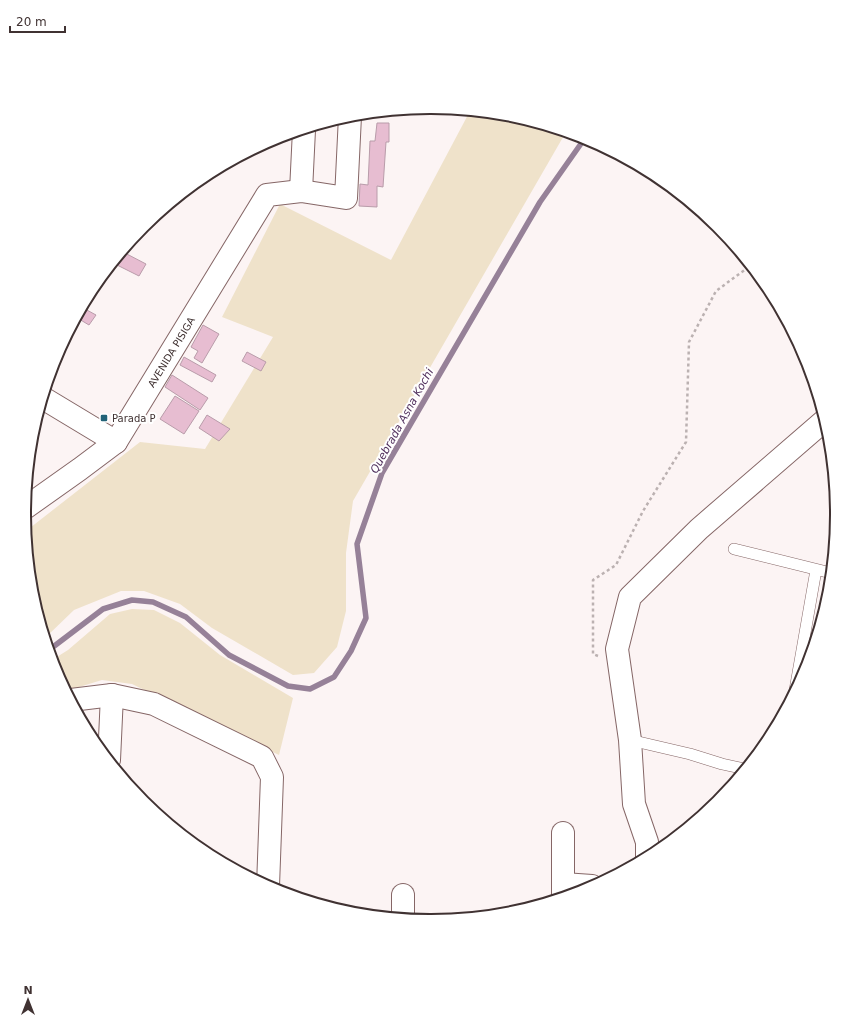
<svg xmlns="http://www.w3.org/2000/svg" width="861" height="1028" font-family="'DejaVu Sans',sans-serif">
  <style>
    .green { fill: #efe2ca }
    .lines { fill: none; stroke-linecap: round; stroke-linejoin: round }
    .stream { stroke: #968198; stroke-width: 5.5 }
    .building { fill: #e7bdd1; stroke: #b99caa }
    .service-casing { stroke: #856666; stroke-width: 12 }
    .minor-casing { stroke: #856666; stroke-width: 24 }
    .path { stroke: #bbb1b1; stroke-width: 2.5; stroke-dasharray: 3 3; stroke-linecap: butt }
    .service { stroke: #fff; stroke-width: 11 }
    .minor { stroke: #fff; stroke-width: 22 }
    .poi-dot { fill: #226277; stroke: #fff; stroke-width: 1.5 }
    .labels { text-anchor: middle; dominant-baseline: central; stroke-width: 4; stroke-linejoin: round; paint-order: stroke }
    .street-label { font-size: 10px; fill: #403232; stroke: #fff }
    .poi-label { font-size: 10px; fill: #403232; stroke: #fff; text-anchor: start }
    .water-label { font-size: 11px; font-style: italic; fill: #502f5c; stroke: #fff }
    .rim { fill: none; stroke: #403232; stroke-width: 2 }
  </style>
  <rect width="100%" height="100%" fill="#fcf4f4"/>
  <path class="green" d="M470 111 510 115 566 132 353 501 346 553V611L337 647 314 673 293 675 212 628 180 604 144 591H121L74 610 45 638 32 593 26 531 140 442 205 449 273 337 222 317 280 204 391 260Z
    M132 609 154 610 180 623 220 655 293 698 279 755 132 684 102 680 66 691 55 669 52 660 68 650 110 614Z"/>
  <g class="lines">
    <path class="stream" d="M49 650 103 609 132 600 153 602 186 617 229 655 288 686 310 689 334 677 351 651 366 618 357 544 382 473 540 202 585 138"/>
  </g>
  <path class="building" d="M377 123H389V142H386L383 187 377 186V207L359 206 360 184 368 185 370 141H375Z
    M123 252 146 264 139 276 113 263Z
    M82 307 85 309 71 332 70 331Z
    M85 309 96 315 89 325 79 319Z
    M203 325 219 334 202 363 194 358 198 351 191 347Z
    M247 352 266 362 261 371 242 361Z
    M184 357 216 375 212 382 180 365Z
    M172 375 208 398 200 410 165 387Z
    M175 396 199 411 184 434 160 419Z
    M207 415 230 429 219 441 199 428Z"/>
  <g class="lines">
    <g class="service-casing">
      <path id="service" d="M734 549 831 573
        M795 690 816 570
        M630 740 690 754 722 764 745 769"/>
    </g>
    <g class="minor-casing">
      <g id="minor">
        <path d="M301 191 304 130"/>
        <path d="M43 398 116 442"/>
        <path id="s1" d="M25 508 80 469 116 442 267 195 301 191 346 198 350 116"/>
        <path d="M71 700 112 695 154 704 262 757 272 777 268 886"/>
        <path d="M109 760 112 695"/>
        <path d="M647 857V842L634 804 630 740 617 649 630 597 699 529 825 420"/>
        <path d="M563 884 592 886"/>
        <path d="M403 895V918"/>
        <path d="M563 897V833"/>
      </g>
    </g>
    <path class="path" d="M598 656 593 654V580L616 565 643 511 686 442 689 342 716 291 750 266"/>
    <use href="#service" class="service"/>
    <use href="#minor" class="minor"/>
  </g>
  <rect class="poi-dot" x="100" y="414" width="8" height="8" rx="2"/>
  <g class="labels">
    <g class="street-label">
      <text stroke="none"><textPath href="#s1" startOffset="218">AVENIDA PISIGA</textPath></text>
    </g>
    <g class="poi-label">
      <text x="112" y="418">Parada P</text>
    </g>
    <g class="water-label">
      <text transform="translate(402 421) rotate(-61)">Quebrada Asna Kochi</text>
    </g>
  </g>
  <path d="M0 0H861V1028H0ZM430 114H431A399 399 0 0 1 830 513V515A399 399 0 0 1 431 914H430A399 399 0 0 1 31 515V513A399 399 0 0 1 430 114Z" fill="#fff" fill-rule="evenodd"/>
  <path class="rim" d="M430 114H431A399 399 0 0 1 830 513V515A399 399 0 0 1 431 914H430A399 399 0 0 1 31 515V513A399 399 0 0 1 430 114Z"/>
  <g transform="translate(28 1000)" stroke="#ffffff" stroke-width="3" paint-order="stroke">
  <path d="M0-3L7 15L0 10L-7 15Z" fill="#403232"/>
  <text y="-6" font-size="11" font-weight="bold" text-anchor="middle" fill="#403232">N</text>
  </g>
  <path d="M10 26v6h55v-6" fill="none" stroke="#403232" stroke-width="2"/>
  <text x="16" y="26" font-size="12" fill="#403232" stroke="#ffffff" stroke-width="3" paint-order="stroke">20 m</text>
</svg>
